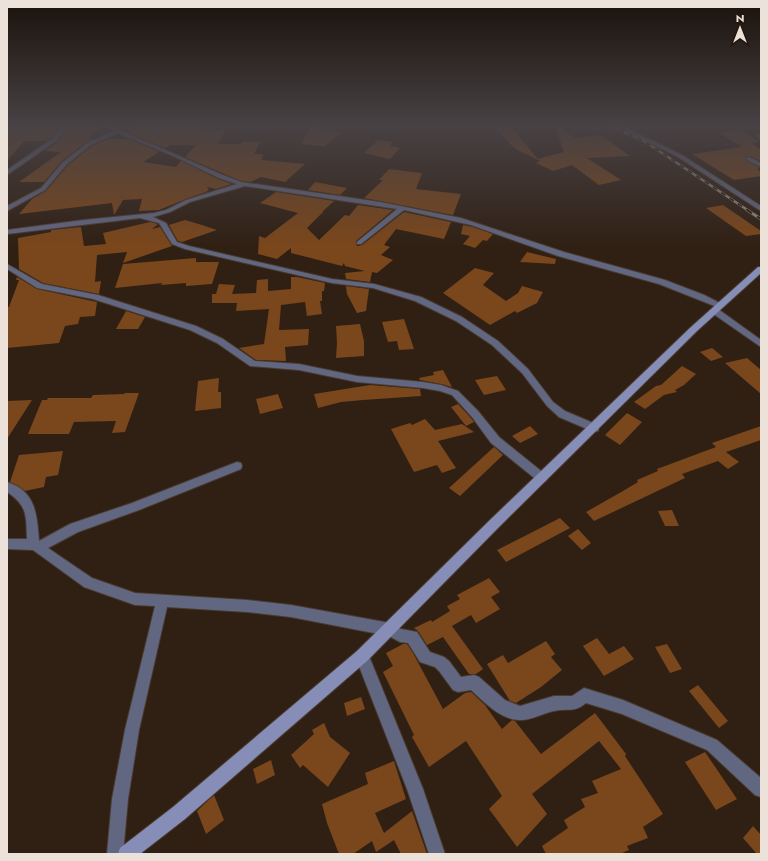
<svg xmlns="http://www.w3.org/2000/svg" width="768" height="861" font-family="Jost,sans-serif">
  <style>
    .building { fill: #7a461b }
    .lines { fill: none; stroke-linecap: round; stroke-linejoin: round }
    .street-casing { stroke: #4a3b30; stroke-width: 2 }
    .secondary-casing { stroke: #4a3b30; stroke-width: 2 }
    .street { fill: #626781; fill-rule: evenodd }
    .secondary { fill: #868db6; fill-rule: evenodd }
    .rail-far1-casing { stroke: #96897f; stroke-width: 2.5 }
    .rail-casing { stroke: #96897f; stroke-width: 3 }
    .rail-far1 { stroke: #26160b; stroke-width: 1.5; stroke-dasharray: 5; stroke-linecap: butt }
    .rail { stroke: #26160b; stroke-width: 2; stroke-dasharray: 6; stroke-linecap: butt }
  </style>
  <rect width="100%" height="100%" fill="#302014"/>
  <path class="building" d="M8 126H59L51 138 47 141H24L7 161Z
    M66 126H101L88 139H93L86 142 62 161 44 182H19L61 152 45 151 57 142 64 134Z
    M144 126H204L202 129 226 130 217 144H241L242 142H260L254 154H263L262 160 305 164 285 182 261 177 250 182 241 181 185 157 196 145H170L165 148 129 133 127 128Z
    M311 126H324L322 130 341 132 325 146 301 144Z
    M555 126H561L567 133 575 138 601 135 630 156 587 158 621 180 599 185 572 165 553 171 536 163 540 161 514 148 495 128H512L538 159 564 152Z
    M743 131 759 142 752 143 761 150V161L750 156 746 157V160L760 168 757 169 761 172V176L734 180 692 154 742 147 718 132Z
    M108 139H129L159 152 143 162 176 167 181 161 218 179 232 184 216 189 207 187 209 190 206 192 186 199 159 210 139 211 142 199 123 200 114 215 112 203 19 214 32 199 46 191 68 165 92 146Z
    M378 140 393 142 390 146 400 148 390 159 364 153Z
    M389 169 422 173 416 189 461 194 453 215 364 198 383 180H379Z
    M315 182 347 188 340 195 308 190Z
    M276 192 334 201 322 212H323L307 228 319 240 345 215 349 216 358 205 393 210 356 241 357 246 362 245 404 212 451 222 444 239 396 229 384 245 390 247 381 255 393 260 377 273 372 272 370 282 346 279 345 273 365 271 345 266 344 263 342 266 291 253V248L277 259 258 254 259 236 265 238 298 213 260 203Z
    M723 205 761 231V234L746 236 706 208Z
    M185 220 202 225 217 230 182 242 178 241 169 225Z
    M150 222 158 224 152 229 160 227 172 246 123 263 127 252 97 255 95 282 101 281 99 294 43 283 19 269 18 238 51 232V230L81 227 84 246 106 244 103 233Z
    M463 225 473 227 493 234 487 241 483 240 475 248 463 244 470 236 461 234Z
    M527 252 556 259 555 264 520 262Z
    M196 258V262H219L212 284 186 286V283L161 285 162 283 115 288 123 264Z
    M475 268 494 273 483 285 506 301 518 293 522 286 543 292 537 303 517 313 515 311 490 325 443 293Z
    M17 277 37 289 97 302 95 316 80 317 78 324 65 326 59 343 7 348V307H9L19 280H16Z
    M291 277H297L325 283 324 291H322V301H320L322 314 307 316 305 302 281 305 279 330 309 329 308 345 285 347 286 361 256 360 239 348 264 344 269 309 236 311 237 303H212V294H216L219 284 235 285 232 294 256 293 257 280 268 279V291L291 289Z
    M346 286 369 289 366 311 357 313 347 294Z
    M126 311 145 317 138 329H116Z
    M404 319 414 349 399 350 397 341 388 342 382 322Z
    M360 324 364 341V356L336 358 337 343 336 326Z
    M712 348 723 357 711 361 700 352Z
    M747 358 761 370V394L725 363Z
    M682 366 696 374 684 385 675 390 677 392 664 395 645 409 634 402 656 386 661 385Z
    M443 370 452 387 441 384 420 380 419 378 434 375 433 372Z
    M497 376 506 390 484 395 475 380Z
    M219 378 218 392H221V408L195 411 198 381Z
    M370 385 420 389 421 396 363 400 341 402 318 408 314 394Z
    M125 393H139L125 432 112 433 116 421 74 422 69 434H28L42 400H47L48 398H91L93 395 124 394Z
    M278 394 283 408 260 414 256 399Z
    M32 400 7 439V401Z
    M458 404 471 418 474 422 466 426 451 407Z
    M627 413 642 422 620 445 605 435Z
    M425 419 435 430 462 424 474 432 438 441 456 468 442 473 437 465 414 472 391 429 410 423 412 425Z
    M530 426 538 434 520 443 512 436Z
    M761 426V440L726 452 739 462 728 469 718 461 682 474 685 478 594 521 586 512 623 491 638 482 637 480 658 471 657 469 716 447 712 443Z
    M494 447 503 455 460 496 449 488Z
    M63 451 58 475 46 477 44 487 25 491 10 482 19 455Z
    M672 510 679 526H665L658 511Z
    M560 518 570 528 506 562 497 550Z
    M578 529 591 543 582 550 568 536Z
    M489 578 500 592 491 597 500 609 476 623 471 615 452 626 483 669 476 674H469L443 637 427 645 418 631 414 628 431 620 432 622 450 611 447 606 460 599 457 595Z
    M597 638 609 654 624 646 634 659 604 676 583 646Z
    M546 641 555 654 551 657 562 670 541 687 516 703 510 701 487 664 503 655 508 663Z
    M403 644H407L413 653 443 709 465 693 471 692 485 705 502 729 512 720 515 721 541 754 595 713 626 754 625 756 663 814 643 827 648 838 627 846 629 850 620 854H546L542 846 568 828 564 820 585 807 581 799 598 793 592 781 621 769 599 741 532 794 547 814 517 847 489 809 502 796 466 741 429 767 412 737 414 735 383 672 393 666 386 653Z
    M667 644 682 669 670 673 655 647Z
    M698 685 728 721 719 728 689 691Z
    M361 697 365 709 347 716 344 703Z
    M324 723 330 737 350 753 328 787 303 765 300 768 291 755 314 734 312 730Z
    M705 752 737 799 716 810 685 762Z
    M271 760 275 775 257 784 253 769Z
    M394 761 406 799 375 813 384 833 412 811 427 854H401L394 840 376 852 372 841 353 854H339L327 823 322 804 368 784 365 773Z
    M214 795 224 820 206 834 197 811Z
    M753 826 761 835V854H757L743 838Z"/>
  <g class="lines">
    <g class="street-casing">
      <path id="street" d="M61 126H65L63 133 56 141 7 175V170L52 139Z
        M105 126H110L223 175 241 182 380 202 461 218 564 252 665 280 704 295 724 305 723 307H717L659 284 558 256 471 225 404 210 361 244H357V242L397 209 245 186 190 202 170 212 153 217 166 223 177 242 189 246 332 279 374 284 421 297 462 317 498 341 528 369 553 402 565 411 598 425 599 428 598 431 594 432 559 417 547 406 522 373 492 345 456 321 415 301 373 288 332 283 185 249 172 244 159 223 140 218 7 234V230L83 220 154 213 166 210 186 200 237 184 219 178 173 156 118 133 91 145 67 164 45 190 7 211V206L41 188 63 162 87 143 114 131Z
        M617 126H622L682 155 761 206V211L678 157Z
        M759 134H761V140L756 136Z
        M749 157 761 163V167L747 160V158Z
        M7 264 42 284 98 295 196 326 223 339 255 361 299 364 357 376 423 382 441 385 458 391 478 411 499 437 546 475 547 478 546 481 542 482 538 481 491 443 472 417 452 395 440 391 423 388 357 382 299 370 250 366 217 343 190 330 93 299 37 288 7 269Z
        M712 309H718L761 340V347L712 313Z
        M237 462 241 463 242 466 241 469 139 510 78 532 48 548 92 578 135 593 247 600 291 605 390 623 401 629 417 632 430 652 444 657 449 661 461 677 474 675 479 677 505 700 520 706 554 696H572L584 688 623 700 717 740 761 778V797L755 795 707 750 622 714 586 703C574 713 568 708 554 711 543 713 532 720 521 720 502 721 484 702 471 690L458 692 453 690 439 671 435 667 420 662 408 643 400 642 389 636 291 617 247 612 167 607 139 730 128 799 123 854H107L112 799 125 730 155 606 135 605 84 587 33 550 7 549V539H27C26 516 28 506 7 492V482C36 491 37 515 39 541L70 524 132 503Z
        M362 649 367 651 369 656 423 789 445 854H429L407 789 355 656 357 651Z"/>
    </g>
    <g class="secondary-casing">
      <path id="secondary" d="M758 267H761V273L697 331 499 527 367 661 185 819 140 854H118L120 848 173 807 357 651 491 519 691 327Z"/>
    </g>
    <use href="#street" class="street"/>
    <use href="#secondary" class="secondary"/>
    <g class="rail-far1-casing">
      <path id="rail-far1" d="M610 126 644 141 749 211"/>
    </g>
    <g class="rail-casing">
      <path id="rail" d="M747 210 761 219"/>
    </g>
    <use href="#rail-far1" class="rail-far1"/>
    <use href="#rail" class="rail"/>
  </g>
  <linearGradient id="sky" x2="0" y2="1"><stop stop-color="#1a120b"/><stop offset="0.51" stop-color="#484245"/><stop offset="1" stop-color="#484245" stop-opacity="0"/></linearGradient>
  <rect width="768" height="246" fill="url(#sky)"/>
  <rect width="768" height="861" fill="none" stroke="#ede2da" stroke-width="16"/>
  <g transform="translate(740 28)" stroke="#26160b" stroke-width="3" paint-order="stroke">
  <path d="M0-3L7 15L0 10L-7 15Z" fill="#ede2da"/>
  <text y="-6" font-size="11" font-weight="bold" text-anchor="middle" fill="#ede2da">N</text>
  </g>
</svg>
